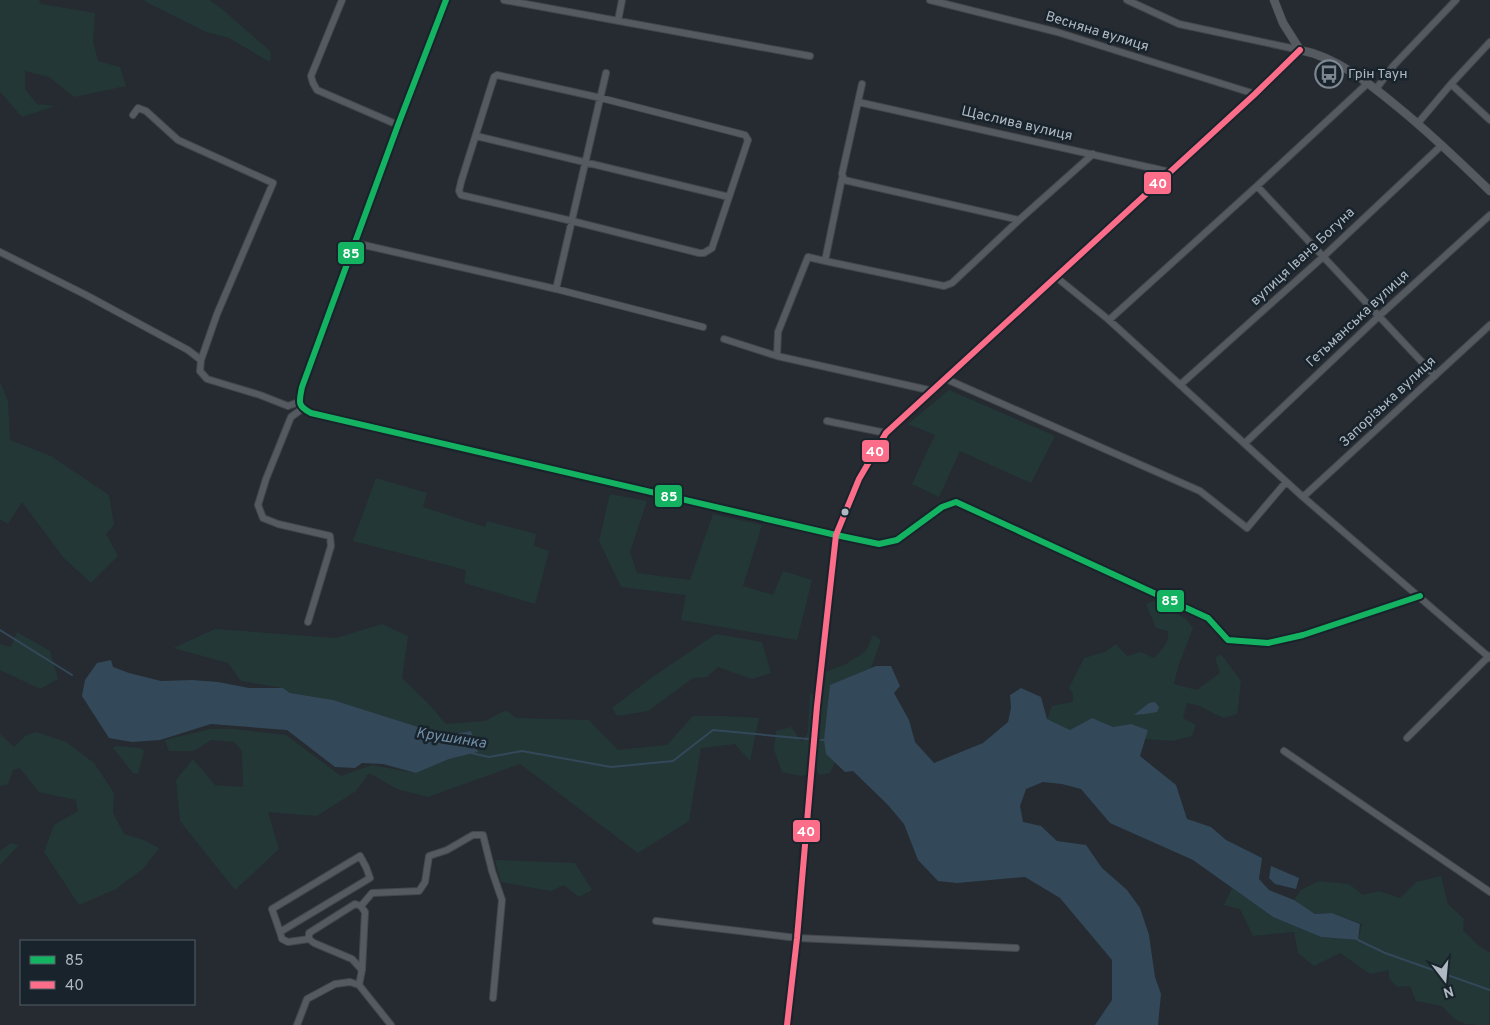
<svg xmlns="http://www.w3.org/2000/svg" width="1490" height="1025" font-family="Overpass,sans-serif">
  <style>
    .green { fill: #233737 }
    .water { fill: #334859 }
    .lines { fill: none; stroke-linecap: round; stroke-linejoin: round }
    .stream { stroke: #334859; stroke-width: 2 }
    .minor-casing { stroke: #42474c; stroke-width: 8 }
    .tertiary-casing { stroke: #42474c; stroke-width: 9 }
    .minor { stroke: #555a60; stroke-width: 6 }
    .tertiary { stroke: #555a60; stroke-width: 8 }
    .bus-1-casing { stroke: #19232b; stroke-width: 10 }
    .bus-2-casing { stroke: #19232b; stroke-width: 10 }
    .bus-1 { stroke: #13b361; stroke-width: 6 }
    .bus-2 { stroke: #fb6d88; stroke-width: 6 }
    .bus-dot { fill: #aeb9c4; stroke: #19232b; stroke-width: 2 }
    .labels { text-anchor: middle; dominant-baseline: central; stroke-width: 5; stroke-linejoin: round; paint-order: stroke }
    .street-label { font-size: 14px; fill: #aeb9c4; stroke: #19232b }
    .poi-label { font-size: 14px; fill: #aeb9c4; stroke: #19232b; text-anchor: start }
    .water-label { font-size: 15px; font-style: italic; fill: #6f8ea7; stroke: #19232b }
    .line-badge { stroke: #19232b; stroke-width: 2 }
    .badge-label { font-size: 14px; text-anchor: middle; font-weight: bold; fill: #fff }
  </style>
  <rect width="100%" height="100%" fill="#252b31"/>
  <path class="green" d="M0 0H39L41 4 95 13 93 41 98 61 120 67 126 86 74 97 49 77 25 71V89L37 104 55 106 22 117 0 92Z
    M144 0H209L221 8 271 52 270 62 229 38 206 32 146 2Z
    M0 382 8 401 10 440 51 456 109 495 114 525 106 534 118 556 91 583 63 557 22 502 8 524 0 519Z
    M949 390 1055 436 1031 483 960 451 939 497 912 484 935 435 908 424Z
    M376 478 427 493 423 507 485 527 487 521 536 534 534 546 549 551 535 604 464 583 466 570 353 541Z
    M610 494 647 501 630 552 637 573 690 580 713 514 762 525 743 586 773 595 783 571 812 580 797 640 681 620 686 595 621 587 599 541Z
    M1153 601 1185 618 1193 628 1178 667 1174 684 1197 690 1220 673 1215 658 1221 654 1241 681 1237 714 1223 718 1197 705 1187 703 1183 718 1196 725 1192 736 1172 741 1145 739 1148 730 1131 724 1113 727 1092 718 1070 730 1047 719 1052 706 1073 702V694L1069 688 1084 658 1105 652 1116 644 1127 656 1141 652 1154 658C1161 650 1170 643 1168 631L1156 628 1146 604Z
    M382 624 408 636 402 678 428 703 446 724 485 721 506 710 516 718 589 720 618 750 667 745 693 716H721L759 718 750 761 735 744 701 748 689 821 638 853 520 764 428 797 397 789 369 773 356 791 317 816 268 812 279 849 235 890 180 821 176 780 193 759 215 785 243 787 242 751 234 742 211 740 194 751H169L165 740 210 729H234L286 735 341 776 372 765 416 773 449 759 478 752 471 731 448 735 434 732 333 700 290 693 283 688 241 681 228 663 173 648 215 629 336 638Z
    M17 632 50 651 58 679 40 689 0 670V644L11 647Z
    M716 634 762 642 771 673 752 679 718 667 707 677 693 678 648 711 617 716 612 708 651 678Z
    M873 635 881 640 871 668 830 686 827 754 835 762 830 773 820 775 817 772 816 756 823 673 846 664 866 651Z
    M810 693 814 695 809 774 801 776 782 772 774 750 776 731 791 727 802 742 808 732Z
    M36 732 66 742 94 763 114 793 113 813 124 834 144 840 159 848 143 869 116 889 79 905 44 852 54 825 78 811 76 800 39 792 20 768 13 770 8 784 0 786V734L14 747 25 736Z
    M116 746 141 748 144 751 138 774 133 773 113 748Z
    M11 843 19 845 0 865V851Z
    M495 860 575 863 592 890 579 897 564 885 551 891 501 882Z
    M1441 876 1448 904 1464 919 1463 930 1478 945 1490 953 1489 1025C1464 1025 1458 1025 1442 1006L1416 1001 1410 986 1397 987 1389 978V970L1370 974 1340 953 1314 966 1298 953 1294 932 1253 936 1240 909 1224 905 1232 888 1273 917 1321 937 1358 940 1362 924 1332 913 1315 914 1294 900 1301 890 1318 881 1349 884 1363 895 1379 891 1400 898 1416 882Z"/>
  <path class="water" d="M111 660 113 667 129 673 161 681 192 680 218 682 249 688H283L290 693 333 700 434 732 448 735 471 731 478 752 449 759 416 773 383 764 362 763 355 768 335 767 287 730 211 724 160 740 132 742 109 738 82 696 85 680 97 663Z
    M876 666H891L900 686 894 693 909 720 915 742 934 763 983 743 1008 722 1011 708 1010 695 1021 688 1041 697 1047 719 1070 730 1092 718 1113 727 1131 724 1148 730 1140 756 1176 785 1187 819 1211 827 1226 840 1262 858 1259 879 1269 890 1294 900 1315 914 1332 913 1360 924 1358 940 1321 937 1273 917 1193 860 1110 823 1081 789 1062 784 1043 782 1026 789 1020 806 1023 822 1041 826 1057 841 1086 845 1102 868 1127 890 1140 908 1149 935 1155 977 1161 994 1158 1025H1095L1112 1000V960L1060 898 1025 877 957 883 938 881 918 860 904 824 888 805 853 771 845 772 826 754 824 740 830 685Z
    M1155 702 1159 707 1157 712 1145 714 1134 715 1149 703Z
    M1271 866 1299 878 1296 889 1275 884 1269 878Z"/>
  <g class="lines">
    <path class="stream" d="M0 630 72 675
      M821 740H824
      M471 753 489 757 522 751 611 767 673 761 713 730 808 739
      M1358 940 1385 953 1490 990"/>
    <g class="minor-casing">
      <path id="minor" d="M342 0 311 76 313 83 317 90 398 125
        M446 0 398 125 302 387C299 402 297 406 311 413L836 535 879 544 897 540 942 507 956 502 1208 618 1228 640 1268 643 1303 635 1420 596
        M504 0 810 56
        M930 0 1057 32 1255 94
        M1127 0 1179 24 1300 50
        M618 21 622 0
        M497 75 601 98 745 135 748 140 712 248 704 253H699L572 221 461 195 459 191 461 182 494 77Z
        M862 84 842 174 844 180 1019 220 1093 154
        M1451 84 1490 120
        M1376 89 1394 65 1456 0
        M858 102 1170 172
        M133 115 138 108 146 111 178 140 273 183 217 314 201 360
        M1418 123 1451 84 1490 42
        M476 136 729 197
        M842 178 825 261 944 286 952 283 1019 220
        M1257 186 1435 376
        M355 243 556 289 703 327
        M0 252 86 295 188 350 201 360 200 371 207 379 260 395 288 406 299 402
        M1056 277 1109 320 1303 497 1490 658
        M556 289 606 73
        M1109 320 1257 186 1368 83
        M724 339 777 356 933 391
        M777 356 778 332 808 257 825 261
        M946 379 1200 491 1247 528 1286 482
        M1180 385 1324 256 1442 145
        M302 409 291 417 266 479 258 505 263 518 278 524 330 536 331 546 308 622
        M827 421 886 433
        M1245 443 1379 316 1490 215
        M1303 497 1490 325
        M1407 738 1489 656
        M1284 751 1490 892
        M361 906 372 893 419 891 425 882 429 856 447 850 473 835H483L492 871 502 900 493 998
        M656 921 797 938 1016 948
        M280 932 272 909 360 856 366 867 370 878 280 932 282 939 288 942 309 939
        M359 985 362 970 365 912 361 906 355 904 309 933V939L314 943 352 959 362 970
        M297 1025 307 999 335 984 350 982 359 985 391 1025"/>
    </g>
    <g class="tertiary-casing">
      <path id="tertiary" d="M1274 0 1283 23 1300 50
        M1300 50C1337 57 1370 84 1399 108 1431 134 1460 162 1490 191
        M787 1025 797 938 817 706 836 535 859 479 886 433 1255 94 1300 50"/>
    </g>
    <use href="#minor" class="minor"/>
    <use href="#tertiary" class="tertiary"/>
    <g class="bus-1-casing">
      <path id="bus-1" d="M446 0 398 125 302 387C299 402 297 406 311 413L836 535 879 544 897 540 942 507 956 502 1208 618 1228 640 1268 643 1303 635 1420 596"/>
    </g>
    <g class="bus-2-casing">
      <path id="bus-2" d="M787 1025 797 938 817 706 836 535 859 479 886 433 1255 94 1300 50"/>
    </g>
    <use href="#bus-1" class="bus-1"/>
    <use href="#bus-2" class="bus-2"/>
  </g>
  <defs>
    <g id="bus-ring" transform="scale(1.4375)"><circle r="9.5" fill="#19232b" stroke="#7e8791" stroke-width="1.5"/><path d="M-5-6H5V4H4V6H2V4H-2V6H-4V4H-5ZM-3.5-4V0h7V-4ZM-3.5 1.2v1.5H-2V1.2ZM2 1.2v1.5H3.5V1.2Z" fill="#7e8791"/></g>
  </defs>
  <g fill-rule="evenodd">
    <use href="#bus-ring" x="1329" y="74"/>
  </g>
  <circle class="bus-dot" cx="845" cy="512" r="4.5"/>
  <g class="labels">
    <g class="street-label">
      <text transform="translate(1097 32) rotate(17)">Весняна вулиця</text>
      <text transform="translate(1017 124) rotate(13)">Щаслива вулиця</text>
      <text transform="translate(1303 257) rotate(-43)">вулиця Івана Богуна</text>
      <text transform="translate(1358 319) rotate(-43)">Гетьманська вулиця</text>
      <text transform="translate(1388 402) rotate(-43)">Запорізька вулиця</text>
    </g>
    <g class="poi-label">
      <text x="1348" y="74">Грін Таун</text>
    </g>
    <g class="water-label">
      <text transform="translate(451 739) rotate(9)">Крушинка</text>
    </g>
  </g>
  <g class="line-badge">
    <rect x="1143" y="171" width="29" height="24" rx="5" fill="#fb6d88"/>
    <rect x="337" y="241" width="28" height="24" rx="5" fill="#13b361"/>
    <rect x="861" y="439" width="29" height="24" rx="5" fill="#fb6d88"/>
    <rect x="654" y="484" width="29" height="24" rx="5" fill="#13b361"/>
    <rect x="1156" y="589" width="29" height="24" rx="5" fill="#13b361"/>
    <rect x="792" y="819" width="29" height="24" rx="5" fill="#fb6d88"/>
  </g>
  <g class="badge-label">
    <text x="1158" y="188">40</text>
    <text x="351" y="258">85</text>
    <text x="875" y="456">40</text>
    <text x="669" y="501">85</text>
    <text x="1170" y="605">85</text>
    <text x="806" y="836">40</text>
  </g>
  <rect x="20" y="940" width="175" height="65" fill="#19232b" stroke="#555f68"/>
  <rect x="30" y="956" width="25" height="8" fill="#13b361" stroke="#555f68"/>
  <text x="65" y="965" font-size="15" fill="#aeb9c4">85</text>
  <rect x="30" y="981" width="25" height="8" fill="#fb6d88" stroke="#555f68"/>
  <text x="65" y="990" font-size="15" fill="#aeb9c4">40</text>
  <g transform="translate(1445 980) rotate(164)" stroke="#19232b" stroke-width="4" paint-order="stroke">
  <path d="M0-4L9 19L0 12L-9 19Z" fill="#aeb9c4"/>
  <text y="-8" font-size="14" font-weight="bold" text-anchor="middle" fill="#aeb9c4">N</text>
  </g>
</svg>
